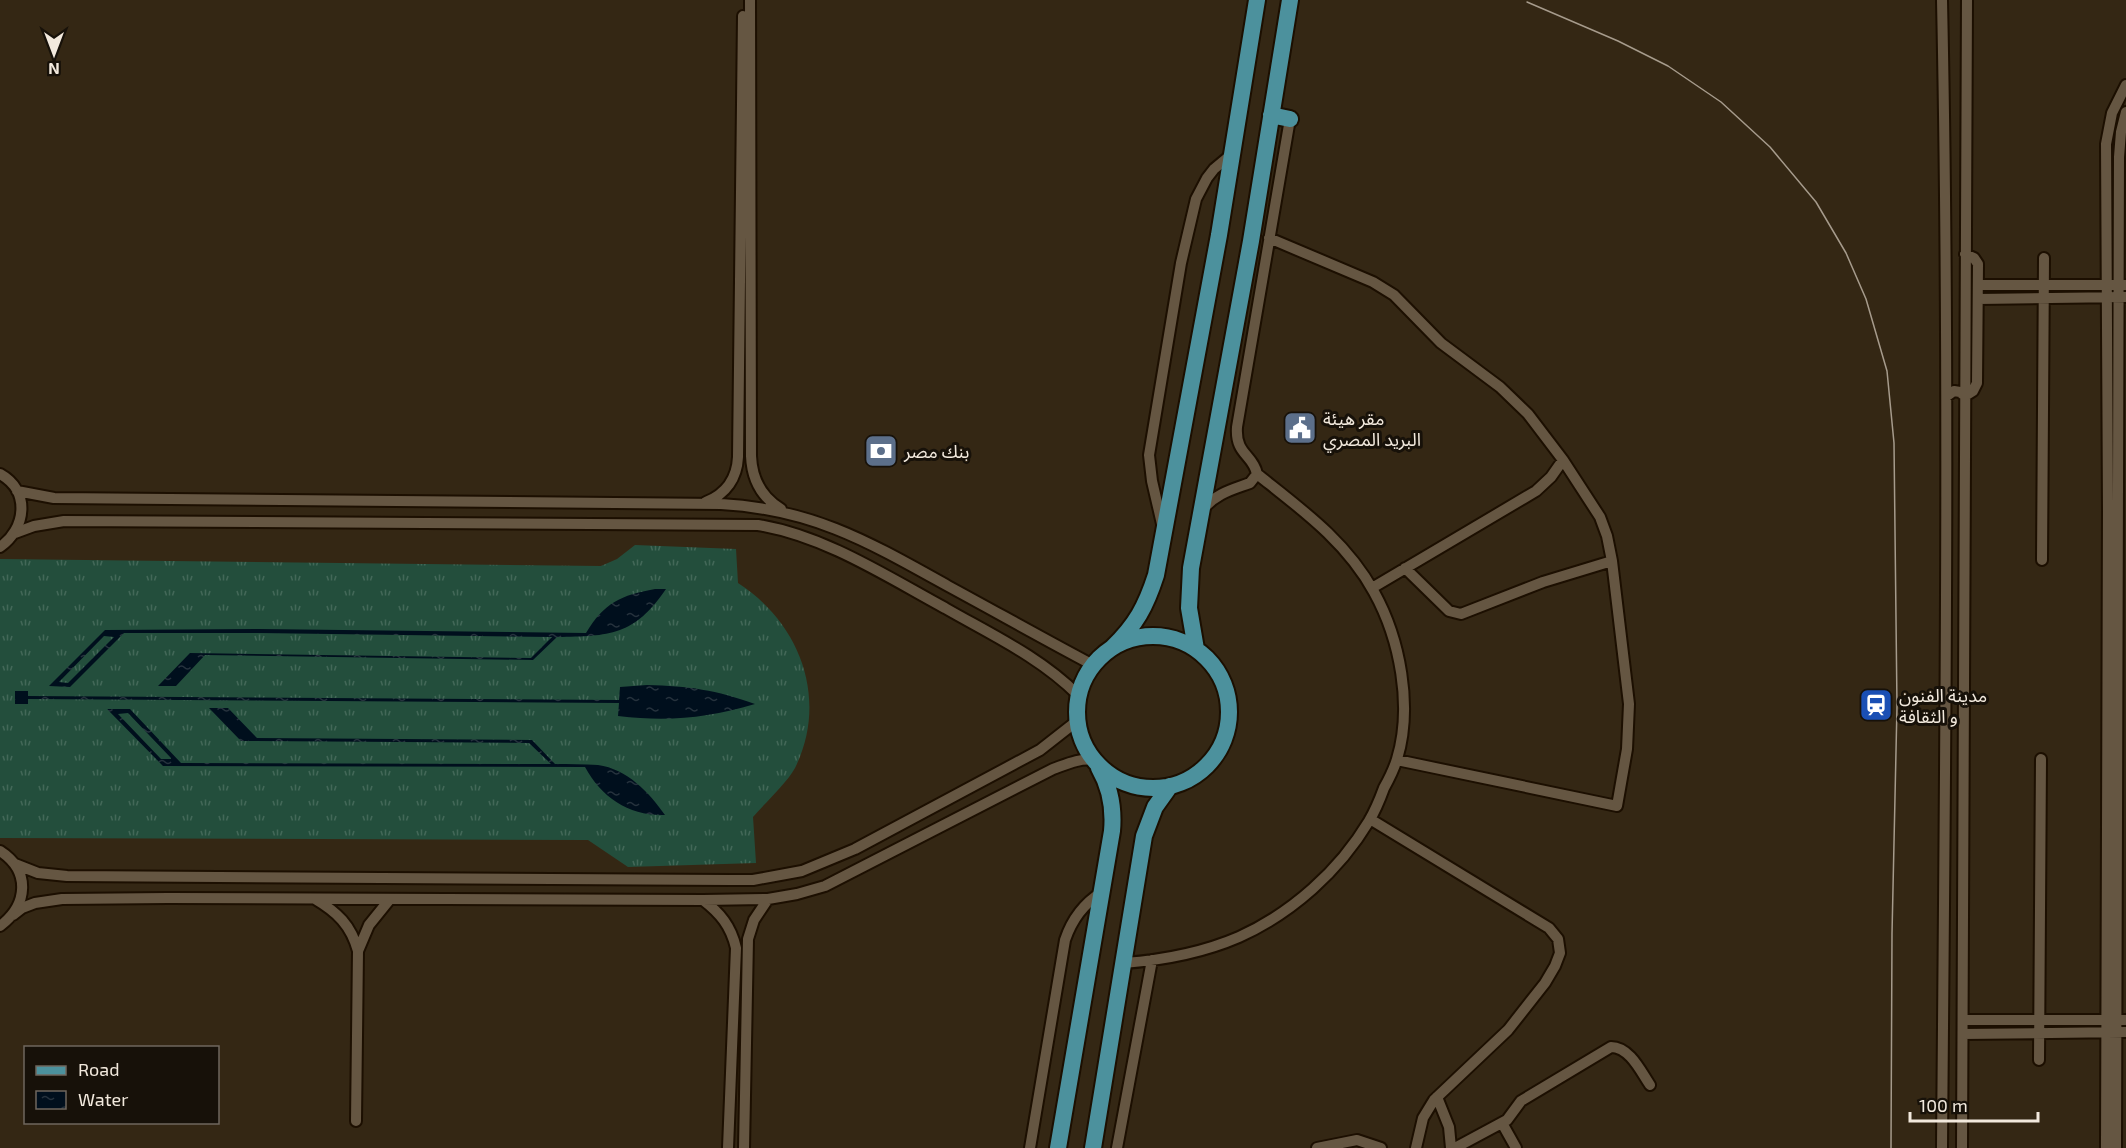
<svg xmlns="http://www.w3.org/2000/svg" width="2126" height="1148" font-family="'Exo 2','Noto Sans Arabic',sans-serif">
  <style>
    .grass { fill: url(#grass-tufts) }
    .water { fill: url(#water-ripples); fill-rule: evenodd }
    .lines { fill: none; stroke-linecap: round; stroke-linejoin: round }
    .street-casing { stroke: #1c0f01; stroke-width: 14 }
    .primary-casing { stroke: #1c0f01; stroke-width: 20 }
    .street { stroke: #655642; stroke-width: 10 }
    .primary { stroke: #4c919d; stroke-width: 16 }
    .tram { stroke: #a69b8c; stroke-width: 1.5 }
    .labels { text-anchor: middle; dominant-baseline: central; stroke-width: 6; stroke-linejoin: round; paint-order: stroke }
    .poi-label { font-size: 18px; fill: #f2e9dd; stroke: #171109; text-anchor: start }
  </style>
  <defs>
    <pattern id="grass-tufts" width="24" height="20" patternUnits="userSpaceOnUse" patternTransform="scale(1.5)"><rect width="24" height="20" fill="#234e3c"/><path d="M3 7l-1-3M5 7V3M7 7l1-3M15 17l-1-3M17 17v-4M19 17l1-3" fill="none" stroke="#436858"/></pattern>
    <pattern id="water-ripples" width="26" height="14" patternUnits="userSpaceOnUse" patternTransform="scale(1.5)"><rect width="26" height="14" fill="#000f1d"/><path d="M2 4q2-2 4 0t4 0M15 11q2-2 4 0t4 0" fill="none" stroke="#26323d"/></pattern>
  </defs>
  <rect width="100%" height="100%" fill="#342714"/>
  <path class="grass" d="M635 545 736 549 738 583C800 623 829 699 795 768 786 784 765 803 753 817L756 863 628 867 588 840 0 838V559L601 566 617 559Z"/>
  <path class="water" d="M655 589H666C634 636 610 636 557 637L533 660 205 655 176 686H158L190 653 531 658 552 637 259 633H124L70 687 49 686 105 630 260 629 586 633C604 603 621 595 655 589ZM104 636 114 637 68 683 59 682Z
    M647 685C689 686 716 690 755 704 707 718 669 722 618 716L619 703 28 699V704H15V691H28V696L619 700 620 687Z
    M209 708H228L257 738 532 740 555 764C569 764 584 764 598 765 627 769 649 792 665 815 629 816 602 798 585 767L163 766 107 709H130L181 763 551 764 529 743 241 741ZM128 713 171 758V759H161L118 714Z"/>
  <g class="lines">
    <g class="street-casing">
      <path id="street" d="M750 0 751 456C752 479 761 497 781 509
        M1269 238 1373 282 1394 295 1441 343 1500 387 1528 414 1563 460 1600 517 1607 536 1612 561 1629 704 1627 749 1617 806 1397 760
        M1978 285H2126
        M1978 299 2126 297
        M1947 396 1954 391 1960 392 1965 396 1973 391 1977 383 1978 264 1974 258 1965 254
        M0 474C31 491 26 529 0 547
        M17 491 54 498 721 504C813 509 869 542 948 586 996 612 1044 639 1093 665
        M706 502C726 494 737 478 738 457L743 16
        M1203 509C1217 493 1231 490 1250 483L1257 474C1253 454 1235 455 1237 427L1290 119
        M1162 524 1152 481 1149 455 1181 263 1196 199 1207 178 1214 169 1232 154
        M15 533 34 526 64 521 758 525C825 536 886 576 945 608 992 635 1040 657 1078 695
        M2042 560 2044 258
        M1405 568 1449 611 1461 614 1543 582 1612 561
        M1372 588 1536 491 1551 477 1563 460
        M1370 819 1549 928 1558 939 1560 953 1555 966 1545 983 1508 1030 1434 1100 1423 1118 1416 1148
        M0 851C31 871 28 905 0 926
        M15 864 38 873 67 876 729 880H753L802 871 855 849 1040 750 1077 721
        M315 899C337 912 351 925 358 951L356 1121
        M703 900C720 913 731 926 736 948L728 1148
        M13 915 22 908 35 903 62 899 168 898 703 900 768 899 797 894 825 886 1053 769C1067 764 1079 758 1094 760
        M358 951 369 925 390 899
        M1124 963C1164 960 1202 953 1239 937 1292 913 1339 871 1369 821 1375 811 1380 799 1384 788 1389 779 1394 769 1397 759 1413 706 1400 639 1374 592 1346 541 1301 509 1257 474
        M1963 1020H2126
        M1963 1034 2126 1032
        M2039 1060 2041 759
        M1437 1097 1449 1127 1451 1148
        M1502 1123 1516 1148
        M744 1148 748 939 754 920 768 899
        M1030 1148 1065 940C1072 919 1083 904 1102 892
        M1117 1148 1152 960
        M1317 1148 1357 1140 1381 1148
        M1455 1148 1507 1120 1521 1101 1611 1047C1630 1047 1641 1072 1650 1085
        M1942 1148C1945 765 1950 383 1942 0
        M1962 1148 1967 0
        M2106 1148 2108 510 2106 144 2112 113 2126 85
        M2116 1148 2119 157 2121 132 2126 112"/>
    </g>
    <g class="primary-casing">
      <path id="primary" d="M1271 115 1290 119
        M1077 712a76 76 0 1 1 152 0a76 76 0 1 1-152 0Z
        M1112 648C1136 625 1146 606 1156 575L1219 235 1257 0
        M1196 649 1189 608 1191 568 1251 241 1290 0
        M1058 1148 1112 831C1114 809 1110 787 1099 768
        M1093 1148 1144 836 1155 807 1170 786"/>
    </g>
    <use href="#street" class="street"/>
    <use href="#primary" class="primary"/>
    <path class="tram" d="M1527 2 1618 41 1668 66 1721 102 1770 147 1816 202 1846 253 1866 299 1887 371 1894 443 1897 706 1892 934 1891 1148"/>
  </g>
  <defs>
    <g id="civic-square" transform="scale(1.725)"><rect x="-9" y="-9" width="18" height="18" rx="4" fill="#5c6f8a" stroke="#171109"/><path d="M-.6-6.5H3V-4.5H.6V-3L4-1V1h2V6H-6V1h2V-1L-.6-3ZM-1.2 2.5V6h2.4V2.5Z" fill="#fff"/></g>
    <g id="bank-square" transform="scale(1.725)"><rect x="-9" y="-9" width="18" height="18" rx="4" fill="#5c6f8a" stroke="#171109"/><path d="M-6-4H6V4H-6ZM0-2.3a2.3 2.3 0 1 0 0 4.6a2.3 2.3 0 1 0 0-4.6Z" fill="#fff"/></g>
    <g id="station-square" transform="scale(1.725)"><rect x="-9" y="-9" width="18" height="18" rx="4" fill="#1a4fb4" stroke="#171109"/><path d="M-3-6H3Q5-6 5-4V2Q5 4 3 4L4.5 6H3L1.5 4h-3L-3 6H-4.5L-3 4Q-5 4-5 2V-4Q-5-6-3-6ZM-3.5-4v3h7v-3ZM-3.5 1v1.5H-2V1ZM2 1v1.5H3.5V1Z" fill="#fff"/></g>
  </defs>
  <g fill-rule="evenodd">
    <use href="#civic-square" x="1300" y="428"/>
    <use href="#bank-square" x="881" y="451"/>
    <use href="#station-square" x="1876" y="705"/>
  </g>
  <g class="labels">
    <g class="poi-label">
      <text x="1323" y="418">مقر هيئة<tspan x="1323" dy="21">البريد المصري</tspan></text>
      <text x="904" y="451">بنك مصر</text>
      <text x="1899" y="695">مدينة الفنون<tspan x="1899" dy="21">و الثقافة</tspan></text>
    </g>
  </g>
  <rect x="24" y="1046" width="195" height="78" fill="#171109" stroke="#6f675e" stroke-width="1.5"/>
  <rect x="36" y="1066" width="30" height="9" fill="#4c919d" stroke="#6f675e" stroke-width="1.5"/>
  <text x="78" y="1076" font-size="18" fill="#f2e9dd">Road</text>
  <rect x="36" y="1091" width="30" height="18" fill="url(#water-ripples)" stroke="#6f675e" stroke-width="1.5"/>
  <text x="78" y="1106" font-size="18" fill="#f2e9dd">Water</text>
  <g transform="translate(54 54) rotate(180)" stroke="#171109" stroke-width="4.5" paint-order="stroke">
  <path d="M0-4.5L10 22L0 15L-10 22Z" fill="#f2e9dd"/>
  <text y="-9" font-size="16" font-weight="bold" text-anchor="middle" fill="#f2e9dd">N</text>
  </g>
  <path d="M1910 1112v9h128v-9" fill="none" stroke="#f2e9dd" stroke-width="3"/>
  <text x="1919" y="1112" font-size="18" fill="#f2e9dd" stroke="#171109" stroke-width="4.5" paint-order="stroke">100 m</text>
</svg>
